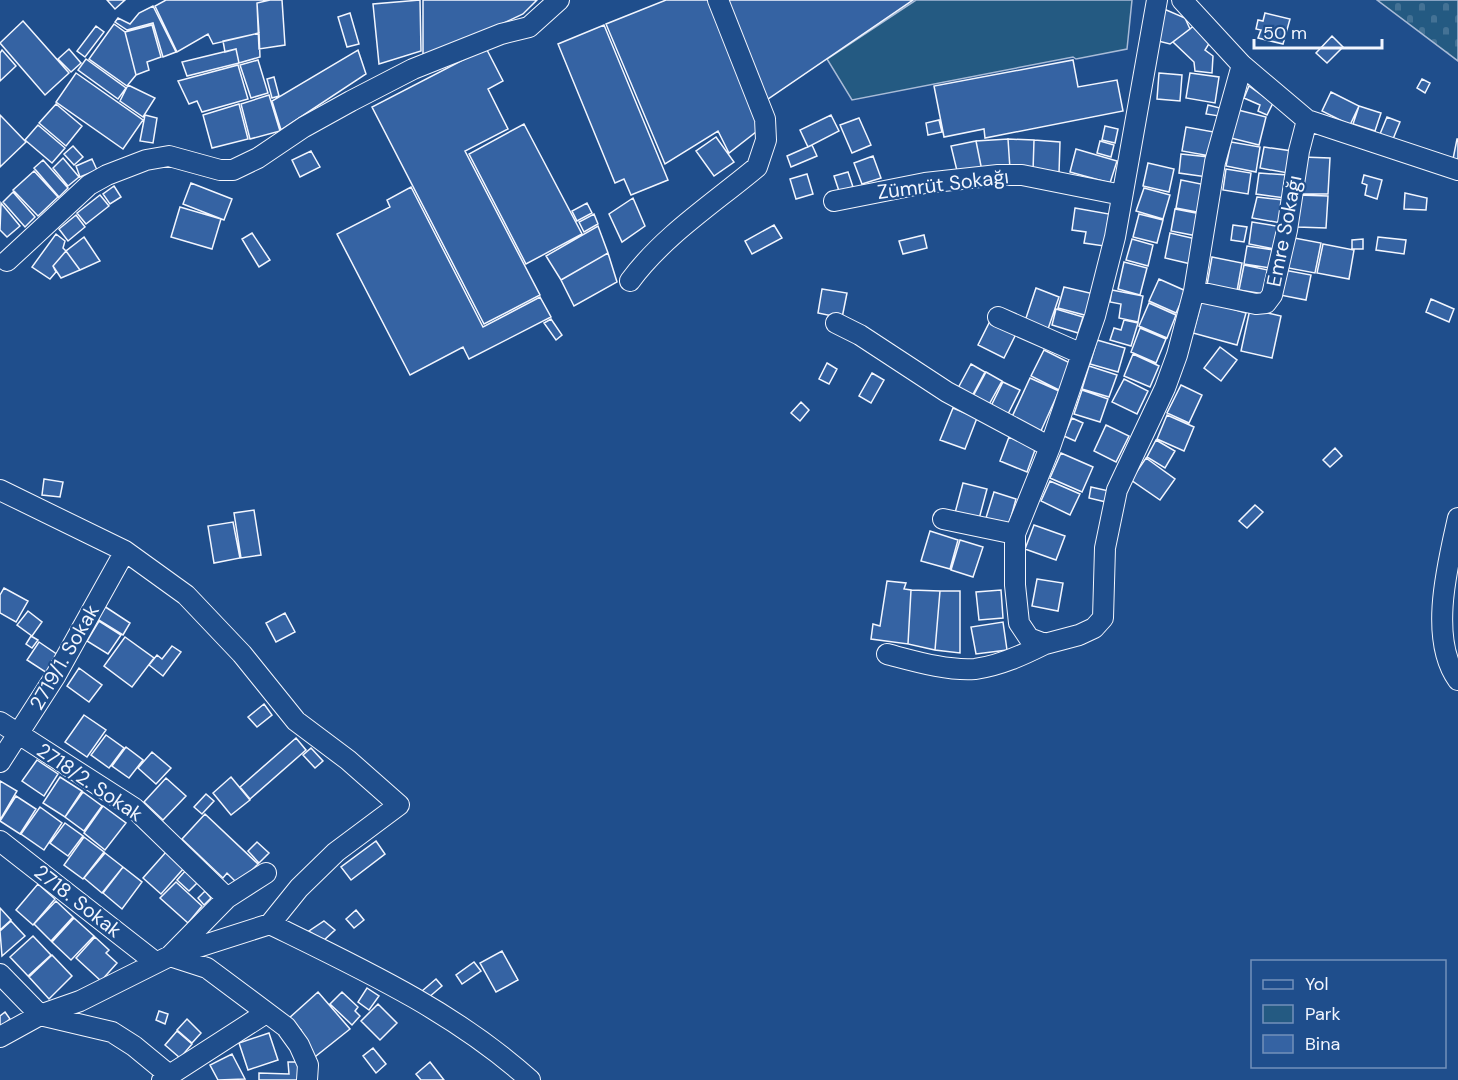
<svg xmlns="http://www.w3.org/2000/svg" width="1458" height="1080" font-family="'DM Sans',sans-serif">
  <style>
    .cemetery { fill: url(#cemetery-stones); stroke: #a8bbd7; stroke-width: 1.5 }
    .park { fill: #245a82; stroke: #a8bbd7; stroke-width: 1.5 }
    .building { fill: #3563a3; stroke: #f2f6ff; stroke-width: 1.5 }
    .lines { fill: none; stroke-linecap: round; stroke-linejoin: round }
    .minor-casing { stroke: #f2f6ff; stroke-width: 22 }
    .minor { stroke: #1f4e8c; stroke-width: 20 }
    .labels { text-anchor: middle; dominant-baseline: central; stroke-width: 4.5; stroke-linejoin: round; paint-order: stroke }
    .street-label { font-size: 20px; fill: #f2f6ff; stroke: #1f4e8c }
  </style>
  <defs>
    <pattern id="cemetery-stones" width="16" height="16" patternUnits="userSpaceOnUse" patternTransform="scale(1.5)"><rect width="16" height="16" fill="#245a82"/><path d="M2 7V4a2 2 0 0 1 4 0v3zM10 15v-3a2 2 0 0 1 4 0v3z" fill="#447295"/></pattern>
  </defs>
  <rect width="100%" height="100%" fill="#1f4e8c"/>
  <path class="cemetery" d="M1377 0H1458V61Z"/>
  <path class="park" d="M916 0H1132L1127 49 1076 59 1073 57 852 100 827 59Z"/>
  <path class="building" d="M107 0H125L115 9Z
    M166 0H270L257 3 259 33 213 44 208 34 177 52 155 6Z
    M270 0H282L285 45 259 49 257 3Z
    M420 0 421 51 379 64 373 4Z
    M423 0H537L523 14 435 55 423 54Z
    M666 0H710L761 128 729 153 718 131 665 164 606 24Z
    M726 0H913L765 101Z
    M153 6 176 52 163 57 153 23 127 30 115 22 118 18 130 24 139 13Z
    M1164 9 1185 18 1190 29 1170 44 1158 41Z
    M350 13 359 44 347 47 338 17Z
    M1265 13 1290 19 1283 44 1258 38 1261 30 1256 29 1258 20 1263 21Z
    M23 21 69 73 45 95 0 43Z
    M114 24 125 32 136 75 127 86 89 59Z
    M152 25 161 57 147 62 149 70 136 75 125 32Z
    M604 25 668 180 631 195 624 179 615 183 558 44Z
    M1195 25 1210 42 1205 50 1213 56 1212 73 1195 71 1194 62 1173 42Z
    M96 26 104 32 85 57 77 51Z
    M259 33 260 57 239 63 236 49 225 52 223 41Z
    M1332 36 1343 47 1327 63 1316 53Z
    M486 48 503 81 488 89 508 129 465 151 540 295 484 324 372 107Z
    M69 49 81 63 71 72 58 59Z
    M236 49 239 63 187 76 182 62Z
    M2 50 16 66 0 81V53Z
    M358 50 366 74 281 130 272 101Z
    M86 59 126 88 118 99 78 70Z
    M258 60 268 93 251 98 240 65Z
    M1073 60 1078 87 1117 80 1123 111 985 138 984 129 944 137 934 86Z
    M238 65 248 99 202 112 197 101 189 104 178 81Z
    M76 73 143 120 123 149 56 102Z
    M1159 73 1182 75 1180 101 1157 99Z
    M1190 73 1219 77 1215 103 1186 98Z
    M274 77 279 96 272 98 267 79Z
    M1422 79 1430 83 1425 93 1417 88Z
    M128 85 155 98 143 117 120 101Z
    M1249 86 1273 103 1267 115 1258 111 1260 105 1244 98Z
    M1331 92 1359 106 1350 125 1322 111Z
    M269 95 280 131 250 139 241 104Z
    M56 104 82 126 66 146 39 123Z
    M239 104 248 139 212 148 203 115Z
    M1208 105 1220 108 1219 116 1206 114Z
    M1359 106 1381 113 1375 131 1353 124Z
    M1238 110 1266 117 1259 145 1231 138Z
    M0 115 26 142 0 167Z
    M145 115 157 118 153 143 140 141Z
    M831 115 839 131 808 147 800 130Z
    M1387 117 1400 122 1393 139 1380 134Z
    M859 118 871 145 852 153 840 125Z
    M939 120 942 132 928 135 926 123Z
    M524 124 582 234 526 264 469 154Z
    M38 125 65 148 52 163 25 140Z
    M1105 126 1118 129 1115 143 1102 140Z
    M1186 127 1214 132 1210 156 1182 151Z
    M716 137 734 162 714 176 696 151Z
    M1008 139 1034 140 1033 171 1010 169Z
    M1008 139 1010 169 982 171 976 141Z
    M1457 139H1458V160L1453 159Z
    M1034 140 1060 142 1059 173 1033 171Z
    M976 141 982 171 958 175 951 146Z
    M1100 141 1114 145 1111 157 1097 153Z
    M1231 142 1260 147 1256 172 1226 166Z
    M812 145 817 156 791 167 787 156Z
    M73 146 83 157 74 165 64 154Z
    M1264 147 1292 151 1288 173 1260 168Z
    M1076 149 1117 161 1110 183 1070 172Z
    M311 151 320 167 300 177 292 160Z
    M1181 154 1209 157 1207 177 1179 173Z
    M873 156 881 178 862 184 854 163Z
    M1302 157 1330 158 1328 194H1301Z
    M63 158 79 177 68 186 53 168Z
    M92 159 97 170 80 177 76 166Z
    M43 160 68 188 59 197 34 168Z
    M1148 163 1174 169 1169 192 1143 186Z
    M1226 169 1251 173 1248 194 1223 190Z
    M34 171 58 197 38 216 13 190Z
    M848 172 853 187 839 191 834 176Z
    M1259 173 1288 175 1285 198 1256 194Z
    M807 174 813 194 796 199 790 179Z
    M1364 175 1382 180 1377 199 1365 195 1367 185 1362 183Z
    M1181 180 1206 185 1202 213 1176 208Z
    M191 183 232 199 224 220 183 204Z
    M114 186 121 197 110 204 103 194Z
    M411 187 483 327 540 297 551 317 469 359 463 347 410 375 337 234 390 207 387 200Z
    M1144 188 1170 195 1163 219 1136 211Z
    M13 192 35 217 25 227 3 202Z
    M1405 193 1427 198 1426 210 1404 209Z
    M100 195 109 206 86 224 77 213Z
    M1298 195 1328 196 1326 228 1297 227Z
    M1257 197 1284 200 1281 223 1252 218Z
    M633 198 645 226 622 242 609 214Z
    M1 203 20 226 7 237 0 230Z
    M587 203 592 213 577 221 572 211Z
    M180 207 221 219 212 249 171 237Z
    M1075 208 1109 214 1104 246 1084 243 1086 232 1072 230Z
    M1175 209 1201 214 1197 236 1171 231Z
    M594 214 598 224 584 232 579 222Z
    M1139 214 1163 220 1157 243 1133 237Z
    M76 215 85 227 68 241 59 229Z
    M1252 222 1282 227 1279 250 1249 244Z
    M774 225 782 238 752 254 745 241Z
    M1233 225 1247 227 1244 242 1231 240Z
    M598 226 608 253 561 280 546 256Z
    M252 233 270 260 259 267 242 239Z
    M1170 233 1196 239 1191 264 1165 258Z
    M56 234 65 241 63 248 66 251 53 266 56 272 50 279 32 267Z
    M924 235 927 248 903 254 899 241Z
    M84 237 100 261 80 270 66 251Z
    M1289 237 1321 243 1315 273 1283 267Z
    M1378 237 1406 240 1404 254 1376 250Z
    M1132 239 1153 245 1148 266 1126 260Z
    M1363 239V249H1352V240Z
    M1323 244 1354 250 1349 279 1317 273Z
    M1247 246 1273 250 1270 268 1244 264Z
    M66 251 80 270 61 278 53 266Z
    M608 253 617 282 574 306 561 280Z
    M1212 257 1242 263 1237 291 1207 285Z
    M1124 262 1147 268 1140 295 1118 289Z
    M1244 265 1268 270 1264 294 1239 290Z
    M1284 270 1311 275 1306 300 1280 295Z
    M1159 279 1186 291 1176 313 1149 301Z
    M1064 287 1094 294 1088 316 1058 308Z
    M1036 288 1059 297 1048 329 1025 321Z
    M822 289 847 293 842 318 818 313Z
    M1112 290 1143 296 1138 322 1119 318 1121 304 1110 302Z
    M1431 299 1454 309 1449 322 1426 312Z
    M1202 300 1246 313 1237 345 1193 333Z
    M1149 303 1176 315 1167 338 1139 326Z
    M1056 309 1083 317 1078 333 1052 325Z
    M1250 309 1281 316 1272 358 1241 351Z
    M551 319 562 335 556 340 544 323Z
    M1124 320 1138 323 1131 346 1110 340 1114 328 1121 330Z
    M990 321 1016 334 1004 358 978 345Z
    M1140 328 1166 339 1156 363 1131 352Z
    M1097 340 1125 348 1118 372 1090 364Z
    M1220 347 1237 360 1221 381 1204 368Z
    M1044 350 1072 364 1059 390 1031 376Z
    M1133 354 1159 366 1150 387 1124 376Z
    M827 363 837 369 829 384 819 379Z
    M971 364 985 372 971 398 957 390Z
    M1089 366 1117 375 1109 397 1082 389Z
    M986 372 1002 381 987 408 971 400Z
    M872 373 884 380 871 403 859 396Z
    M1030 378 1059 391 1040 433 1011 419Z
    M1124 379 1148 391 1137 414 1112 402Z
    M1003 382 1020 390 1006 418 989 410Z
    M1181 385 1202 395 1189 423 1167 413Z
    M1082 390 1108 399 1100 422 1074 414Z
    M801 402 809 410 800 421 791 413Z
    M953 408 977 418 965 449 940 440Z
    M1167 415 1194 427 1184 451 1157 439Z
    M1072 418 1083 423 1075 441 1064 436Z
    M1106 425 1129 436 1116 462 1094 451Z
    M1009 437 1036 447 1027 472 1000 461Z
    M1156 440 1175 451 1165 468 1147 457Z
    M1335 448 1342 456 1330 467 1323 460Z
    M1061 453 1093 467 1082 492 1050 478Z
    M1146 458 1175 479 1160 500 1131 480Z
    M44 479 63 482 60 497 42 495Z
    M1050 481 1080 494 1070 515 1041 501Z
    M963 483 987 489 979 519 955 513Z
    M1091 487 1109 491 1106 502 1089 498Z
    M994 492 1016 499 1008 528 985 521Z
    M1255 505 1263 512 1247 528 1239 521Z
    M254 510 261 555 241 558 234 513Z
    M233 522 240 558 214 563 208 526Z
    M1034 525 1065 536 1056 560 1025 549Z
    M930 531 958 540 950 569 921 561Z
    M960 540 983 547 973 577 951 570Z
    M1037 579 1063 583 1058 611 1032 606Z
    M887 581 906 583 904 589 911 590 908 644 871 639 873 624 880 626Z
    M4 588 28 601 16 622 0 613V595Z
    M911 590 940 591 935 650 908 644Z
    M1001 590 1003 618 979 620 976 592Z
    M940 591H960V653L935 650Z
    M104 606 130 623 123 635 97 619Z
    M28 611 42 622 32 636 17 625Z
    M285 613 295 632 276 642 266 623Z
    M99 621 121 635 108 654 87 641Z
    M1003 622 1007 650 976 654 971 627Z
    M31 636 38 640 32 648 26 644Z
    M125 637 154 658 132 687 104 666Z
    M39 642 58 655 47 673 27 660Z
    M172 646 181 652 163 676 149 665 157 655 162 659Z
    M79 668 102 685 89 702 67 686Z
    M264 704 272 715 257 727 248 717Z
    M84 715 106 730 87 757 65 742Z
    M106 735 124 748 109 768 91 755Z
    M296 738 306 750 250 799 240 787Z
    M126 747 143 760 129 778 112 766Z
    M311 748 323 761 315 768 303 755Z
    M152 752 171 768 156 784 138 768Z
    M37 760 58 774 44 796 22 781Z
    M60 777 82 791 65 817 43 803Z
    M231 777 250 800 231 815 213 793Z
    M166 778 186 796 163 820 144 802Z
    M0 781 17 791 0 820Z
    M83 792 102 806 84 831 65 817Z
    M206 794 214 801 202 814 194 807Z
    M16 796 36 809 20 834 0 821Z
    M103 806 126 823 105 850 84 833Z
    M40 807 62 823 44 850 21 834Z
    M205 814 258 864 238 884 227 873 223 878 182 839Z
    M65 823 83 836 68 856 50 843Z
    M84 837 104 852 83 879 64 865Z
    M376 841 385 854 351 880 341 867Z
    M257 842 269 853 259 863 248 851Z
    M166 852 184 868 161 894 143 878Z
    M105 853 123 867 102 893 84 878Z
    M123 867 142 882 122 909 103 893Z
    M187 869 200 880 189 891 177 880Z
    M176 882 202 906 188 923 160 898Z
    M38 884 55 899 33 925 16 910Z
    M205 891 211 898 204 905 198 898Z
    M56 901 73 917 51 941 34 924Z
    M0 908 11 920 0 930Z
    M356 910 364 920 354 928 346 919Z
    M74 918 94 936 71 960 52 942Z
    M11 921 25 936 2 956 0 931Z
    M324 921 335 930 323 941 309 931Z
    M33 936 51 955 28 976 10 957Z
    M95 937 109 950 106 953 117 963 101 981 76 958Z
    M502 951 518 980 496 992 480 963Z
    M52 955 72 976 49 999 29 977Z
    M474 962 481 971 462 984 456 975Z
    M436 979 442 986 428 998 422 991Z
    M367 988 379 996 369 1010 358 1002Z
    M318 992 350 1029 311 1060 301 1030 288 1019Z
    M342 992 358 1007 355 1011 360 1016 352 1025 330 1004Z
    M378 1004 397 1023 380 1040 361 1021Z
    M159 1011 168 1014 165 1024 156 1020Z
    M5 1012 10 1019 0 1027V1016Z
    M187 1019 201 1033 192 1043 177 1030Z
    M177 1031 192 1044 180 1058 165 1045Z
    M269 1033 278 1060 248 1070 239 1043Z
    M373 1048 386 1064 376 1073 363 1056Z
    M232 1054 245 1079 218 1080 210 1065Z
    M288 1062H303V1080H259V1073L289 1074Z
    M430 1062 444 1080H421L416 1074Z"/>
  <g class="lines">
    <g class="minor-casing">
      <path id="minor" d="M1157 0 1115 237 1095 316 1050 447 1015 534V585L1019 623 1029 638 1045 644 1079 635 1094 628 1103 618 1105 548 1117 490 1165 388 1177 355 1194 291 1215 162 1242 65
        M1182 0 1242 65 1307 120 1458 170
        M834 201 925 183 998 175H1022L1122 195
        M7 261 89 185 107 175 146 160 169 156 220 170H233L258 158 304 127 351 101 413 69 501 34 529 27 559 0
        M630 281C663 236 714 203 757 167L766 140 765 119 718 0
        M1194 291 1256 304 1266 303 1272 295 1287 230 1299 151 1307 120
        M998 317 1082 354
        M836 323 860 335 947 392 1050 447
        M0 490 125 551 186 595 242 654 296 721 348 760 399 805 336 852 299 888 270 924 170 956 80 1001 40 1015 0 1037
        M1458 518C1448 563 1428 639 1458 680
        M943 519 1015 534
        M887 654C914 661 947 671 975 669 999 666 1023 655 1045 644
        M0 722 134 808 227 898
        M0 762 56 675 125 551
        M0 841 155 962
        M266 873 227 898 170 956 207 968 286 1027 299 1045 308 1065 307 1080
        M270 924C360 968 455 1012 530 1080
        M0 974 40 1015 112 1032 134 1046 168 1074
        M162 1080 266 1013"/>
    </g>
    <use href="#minor" class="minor"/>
  </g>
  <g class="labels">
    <g class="street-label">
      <text transform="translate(943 184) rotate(-7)">Zümrüt Sokağı</text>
      <text transform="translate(1284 231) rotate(-79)">Emre Sokağı</text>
      <text transform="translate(64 657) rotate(-60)">2719/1. Sokak</text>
      <text transform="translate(90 782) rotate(34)">2718/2. Sokak</text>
      <text transform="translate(78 901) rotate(38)">2718. Sokak</text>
    </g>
  </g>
  <rect x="1251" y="960" width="195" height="108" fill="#1f4e8c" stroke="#7391ba" stroke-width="1.5"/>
  <rect x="1263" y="980" width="30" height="9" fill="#1f4e8c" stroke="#7391ba" stroke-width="1.5"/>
  <text x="1305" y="990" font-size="18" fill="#f2f6ff">Yol</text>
  <rect x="1263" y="1005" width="30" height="18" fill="#245a82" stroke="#7391ba" stroke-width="1.5"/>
  <text x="1305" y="1020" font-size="18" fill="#f2f6ff">Park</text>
  <rect x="1263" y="1035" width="30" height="18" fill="#3563a3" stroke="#7391ba" stroke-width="1.5"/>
  <text x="1305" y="1050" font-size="18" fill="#f2f6ff">Bina</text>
  <path d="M1254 39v9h128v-9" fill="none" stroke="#f2f6ff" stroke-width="3"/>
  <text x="1263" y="39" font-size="18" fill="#f2f6ff" stroke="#1f4e8c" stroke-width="4.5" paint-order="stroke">50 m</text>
</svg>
